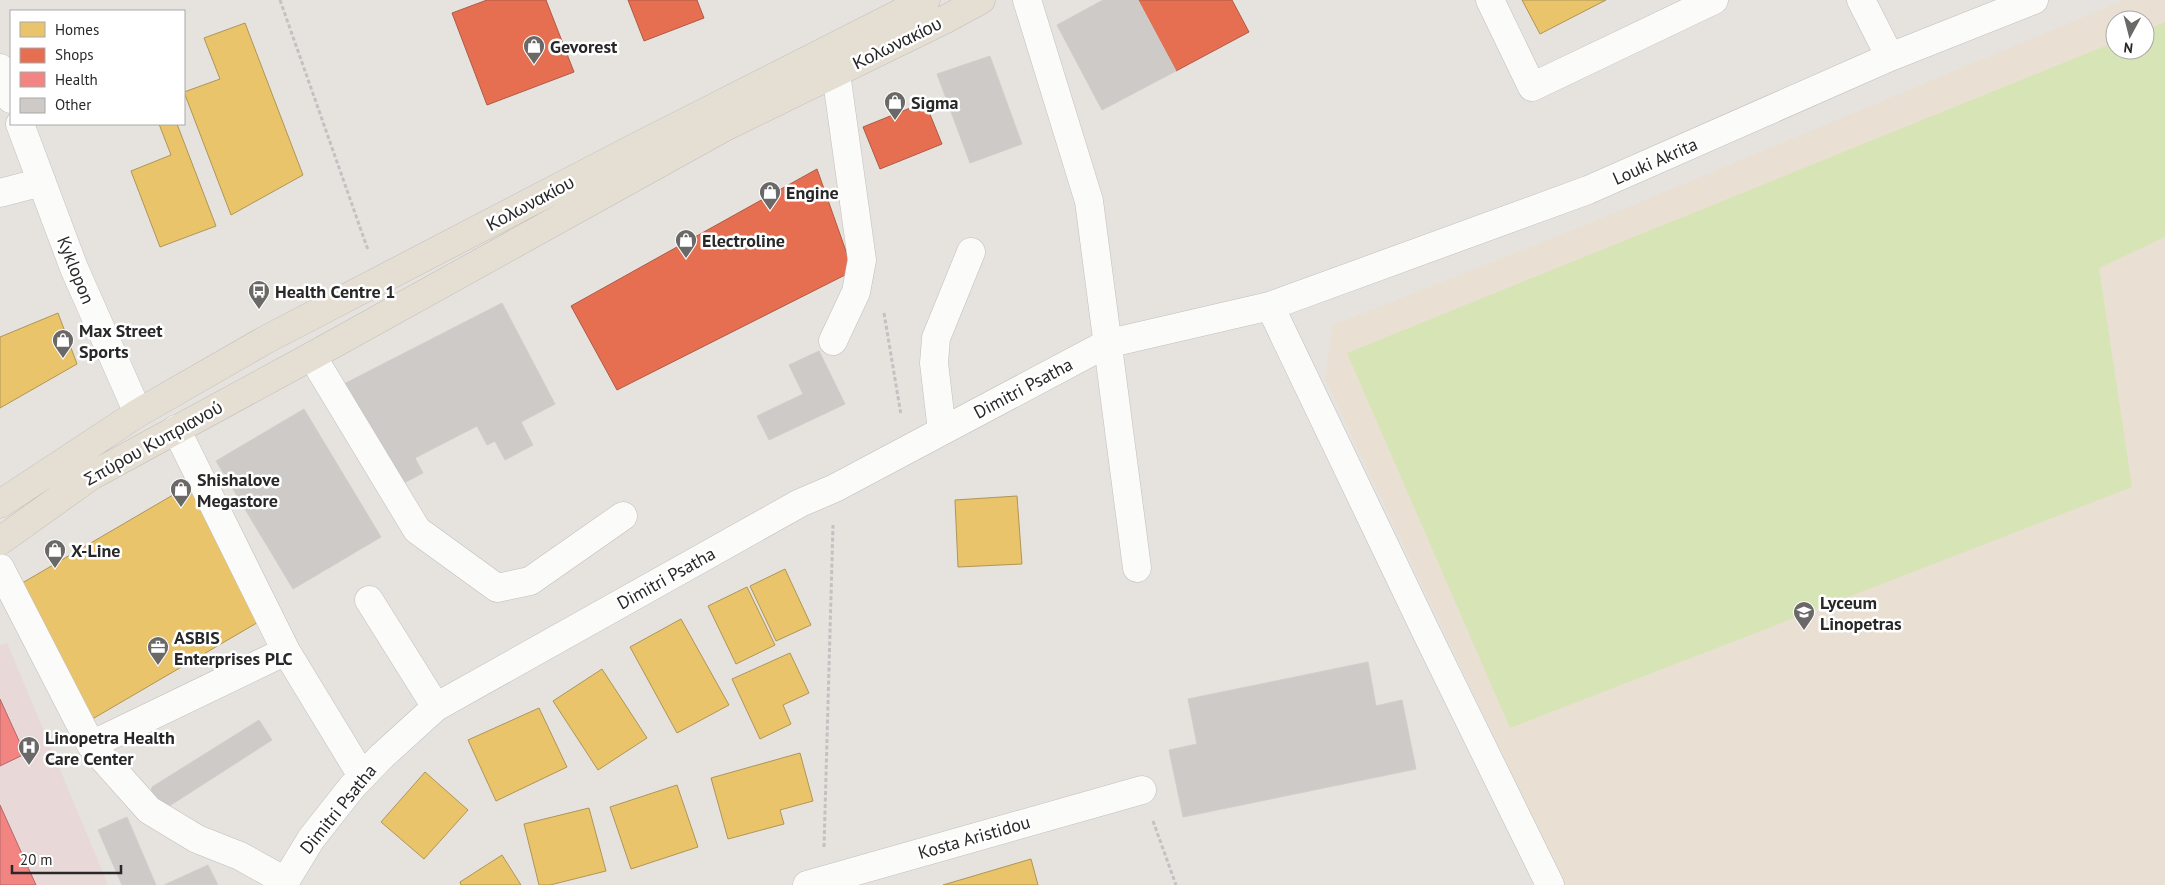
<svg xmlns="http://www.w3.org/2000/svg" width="2165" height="885" font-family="'PT Sans',sans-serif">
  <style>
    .education { fill: #e9e0d3; fill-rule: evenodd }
    .medical { fill: #e8d8d8 }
    .pitch { fill: #d7e4b6 }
    .homes { fill: #e9c46a; stroke: #af9556 }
    .shops { fill: #e76f51; stroke: #ae5a45 }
    .health { fill: #f28482; stroke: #b56867 }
    .building { fill: #cdcac7; stroke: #d1ceca }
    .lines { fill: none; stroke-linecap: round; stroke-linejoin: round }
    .minor-casing { stroke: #c0bfbf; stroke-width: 29 }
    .major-casing { stroke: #bfbdbc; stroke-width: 29 }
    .path { stroke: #c3c2c2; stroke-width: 3; stroke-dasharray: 4 2.5; stroke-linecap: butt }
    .minor { stroke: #fbfbfa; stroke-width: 28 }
    .major { stroke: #e5dfd3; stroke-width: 28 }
    .labels { text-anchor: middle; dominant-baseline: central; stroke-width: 5; stroke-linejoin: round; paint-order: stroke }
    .street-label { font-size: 18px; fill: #282828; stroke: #fff }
    .poi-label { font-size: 18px; font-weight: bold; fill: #282828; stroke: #fff; text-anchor: start }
  </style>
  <rect width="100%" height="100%" fill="#e6e2de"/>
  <path class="education" d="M2124 0H2165V885H1871L1870 883 1866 885H1564L1325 379 1333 325 1578 228ZM2115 20H2145V50H2115Z"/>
  <path class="medical" d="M7 643 108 885H0V646Z"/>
  <path class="pitch" d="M2165 22V237L2099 268 2132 487 1510 728 1347 353 2115 42V50H2145V30Z"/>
  <path class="homes" d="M1522 0H1606L1540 34Z
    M245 23 303 175 231 215 184 92 220 79 204 38Z
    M159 124H177L216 226 160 247 131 171 171 155Z
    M58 313 77 364 0 408V337Z
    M190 485 267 617 89 721 12 589Z
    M1017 496 1022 564 958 567 955 500Z
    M785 569 811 625 776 641 750 586Z
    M747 587 775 645 736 664 708 606Z
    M681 619 729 705 677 733 630 647Z
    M790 653 809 693 783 705 791 724 760 739 732 679Z
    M602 669 647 738 598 770 553 701Z
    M539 708 567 767 496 801 468 740Z
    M800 753 813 801 780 810 784 824 728 839 711 778Z
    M425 772 468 810 424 859 381 822Z
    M677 785 698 847 631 869 610 807Z
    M589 808 606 871 550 885H539L524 824Z
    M502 855 521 885H461L460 882Z
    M1031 859 1038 885H943Z"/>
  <path class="shops" d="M487 0H546L574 72 487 105 452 13Z
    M628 0H697L704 18 644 41Z
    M1138 0H1232L1249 32 1176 71Z
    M925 102 942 144 880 169 863 127Z
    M817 169 853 271 617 390 571 306Z"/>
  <path class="health" d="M0 699 25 754 0 766Z
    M0 805 36 885H0Z"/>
  <path class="building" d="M1103 0H1138L1176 71 1102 110 1057 25Z
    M990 56 1022 144 970 163 937 74Z
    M502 303 555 404 521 422 533 445 505 460 495 441 487 445 477 426 415 458 423 473 394 488 340 386Z
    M819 351 845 404 769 440 757 416 803 394 789 365Z
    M304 409 381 537 293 589 216 461Z
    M1368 662 1376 706 1402 700 1416 769 1183 817 1169 750 1197 744 1188 699Z
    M259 720 272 740 157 814 150 804 152 787Z
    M127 817 156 885H122L98 830Z
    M208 865 218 885H164Z"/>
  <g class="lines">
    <g class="minor-casing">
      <path id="minor" d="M1027 0 1089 201 1137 568
        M1490 0 1532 87 1714 0
        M1861 0 1890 57
        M0 68 11 99
        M20 124 74 268 138 413
        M0 193 42 182
        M1270 306 1427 634 1550 885
        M833 341 856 292 862 260 836 73
        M312 356 417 530 497 588 530 581 623 516
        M176 429 286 651
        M942 431 934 363 936 338 971 252
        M0 568 91 745 286 651 362 776
        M369 600 436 707
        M91 745 149 810 197 839 240 856 285 881
        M283 885 311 839 352 787 382 756 436 707 800 503 835 488 1106 344 1270 306 1588 190 1890 57 2034 0
        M807 885 1142 790"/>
    </g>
    <g class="major-casing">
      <path id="major" d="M0 504 138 413 267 339 640 145 926 0
        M0 541 91 476 312 356 723 128 944 20 981 0"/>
    </g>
    <path class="path" d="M280 0 368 250
      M884 313 901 415
      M1153 821 1176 885
      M824 847 833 525"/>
    <use href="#minor" class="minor"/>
    <use href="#major" class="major"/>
  </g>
  <defs>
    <g id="shop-pin" transform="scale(1.125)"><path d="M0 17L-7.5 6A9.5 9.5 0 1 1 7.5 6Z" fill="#6a6968" stroke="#fff"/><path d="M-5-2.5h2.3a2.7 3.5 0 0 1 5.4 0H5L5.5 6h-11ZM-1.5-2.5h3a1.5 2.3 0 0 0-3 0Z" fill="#fff"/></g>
    <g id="bus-pin" transform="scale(1.125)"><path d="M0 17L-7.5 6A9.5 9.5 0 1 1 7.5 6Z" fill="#6a6968" stroke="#fff"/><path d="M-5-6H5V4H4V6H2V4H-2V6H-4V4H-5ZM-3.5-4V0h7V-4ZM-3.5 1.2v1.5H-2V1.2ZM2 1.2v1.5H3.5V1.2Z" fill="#fff"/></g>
    <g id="school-pin" transform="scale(1.125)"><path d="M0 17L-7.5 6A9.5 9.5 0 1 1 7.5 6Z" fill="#6a6968" stroke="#fff"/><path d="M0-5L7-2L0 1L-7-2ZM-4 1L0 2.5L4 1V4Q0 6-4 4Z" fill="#fff"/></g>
    <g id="office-pin" transform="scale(1.125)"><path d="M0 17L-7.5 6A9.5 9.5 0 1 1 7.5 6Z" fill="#6a6968" stroke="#fff"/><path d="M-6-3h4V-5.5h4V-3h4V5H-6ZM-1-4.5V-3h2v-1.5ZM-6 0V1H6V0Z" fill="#fff"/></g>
    <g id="hospital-pin" transform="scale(1.125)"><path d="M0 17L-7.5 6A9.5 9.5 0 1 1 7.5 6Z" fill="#6a6968" stroke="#fff"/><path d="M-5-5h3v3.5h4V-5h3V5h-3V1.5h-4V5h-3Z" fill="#fff"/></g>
  </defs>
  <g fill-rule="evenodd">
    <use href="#shop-pin" x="534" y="46"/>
    <use href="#shop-pin" x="895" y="102"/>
    <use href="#shop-pin" x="770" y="192"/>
    <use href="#shop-pin" x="686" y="240"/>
    <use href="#bus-pin" x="259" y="291"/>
    <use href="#shop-pin" x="63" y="340"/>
    <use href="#shop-pin" x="181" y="489"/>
    <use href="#shop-pin" x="55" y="550"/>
    <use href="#school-pin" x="1804" y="612"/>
    <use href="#office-pin" x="158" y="647"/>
    <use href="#hospital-pin" x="29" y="747"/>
  </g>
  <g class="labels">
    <g class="street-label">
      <text transform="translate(897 43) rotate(-26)">Κολωνακίου</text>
      <text transform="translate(1655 161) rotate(-24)">Louki Akrita</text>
      <text transform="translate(530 203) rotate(-28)">Κολωνακίου</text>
      <text transform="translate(76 270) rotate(68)">Kyklopon</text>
      <text transform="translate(1023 388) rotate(-28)">Dimitri Psatha</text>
      <text transform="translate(153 443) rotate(-29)">Σπύρου Κυπριανού</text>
      <text transform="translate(666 578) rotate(-29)">Dimitri Psatha</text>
      <text transform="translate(338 809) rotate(-51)">Dimitri Psatha</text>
      <text transform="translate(974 837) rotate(-16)">Kosta Aristidou</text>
    </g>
    <g class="poi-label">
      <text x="550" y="46">Gevorest</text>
      <text x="911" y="102">Sigma</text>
      <text x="786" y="192">Engine</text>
      <text x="702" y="240">Electroline</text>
      <text x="275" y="291">Health Centre 1</text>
      <text x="79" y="330">Max Street<tspan x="79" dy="21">Sports</tspan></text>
      <text x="197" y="479">Shishalove<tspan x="197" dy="21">Megastore</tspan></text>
      <text x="71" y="550">X-Line</text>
      <text x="1820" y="602">Lyceum<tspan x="1820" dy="21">Linopetras</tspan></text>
      <text x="174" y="637">ASBIS<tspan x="174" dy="21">Enterprises PLC</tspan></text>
      <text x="45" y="737">Linopetra Health<tspan x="45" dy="21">Care Center</tspan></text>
    </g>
  </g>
  <rect x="10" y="10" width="175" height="115" fill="#ffffff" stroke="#a9a9a9"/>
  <rect x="20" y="22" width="25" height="15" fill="#e9c46a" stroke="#a9a9a9"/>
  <text x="55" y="35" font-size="15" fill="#282828">Homes</text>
  <rect x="20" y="48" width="25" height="15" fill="#e76f51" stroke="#a9a9a9"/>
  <text x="55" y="60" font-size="15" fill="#282828">Shops</text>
  <rect x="20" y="72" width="25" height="15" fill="#f28482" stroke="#a9a9a9"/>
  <text x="55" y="85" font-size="15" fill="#282828">Health</text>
  <rect x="20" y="98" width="25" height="15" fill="#cdcac7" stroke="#a9a9a9"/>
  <text x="55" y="110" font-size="15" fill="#282828">Other</text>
  <g transform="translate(2130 35) rotate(187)"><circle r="24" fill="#ffffff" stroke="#a9a9a9"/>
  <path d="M0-4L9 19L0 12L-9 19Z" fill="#6a6968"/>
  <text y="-8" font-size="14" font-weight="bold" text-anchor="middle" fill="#282828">N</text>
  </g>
  <path d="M12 865v8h109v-8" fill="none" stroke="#282828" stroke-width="2.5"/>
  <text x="20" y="865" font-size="15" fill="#282828" stroke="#ffffff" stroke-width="4" paint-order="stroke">20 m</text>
</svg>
